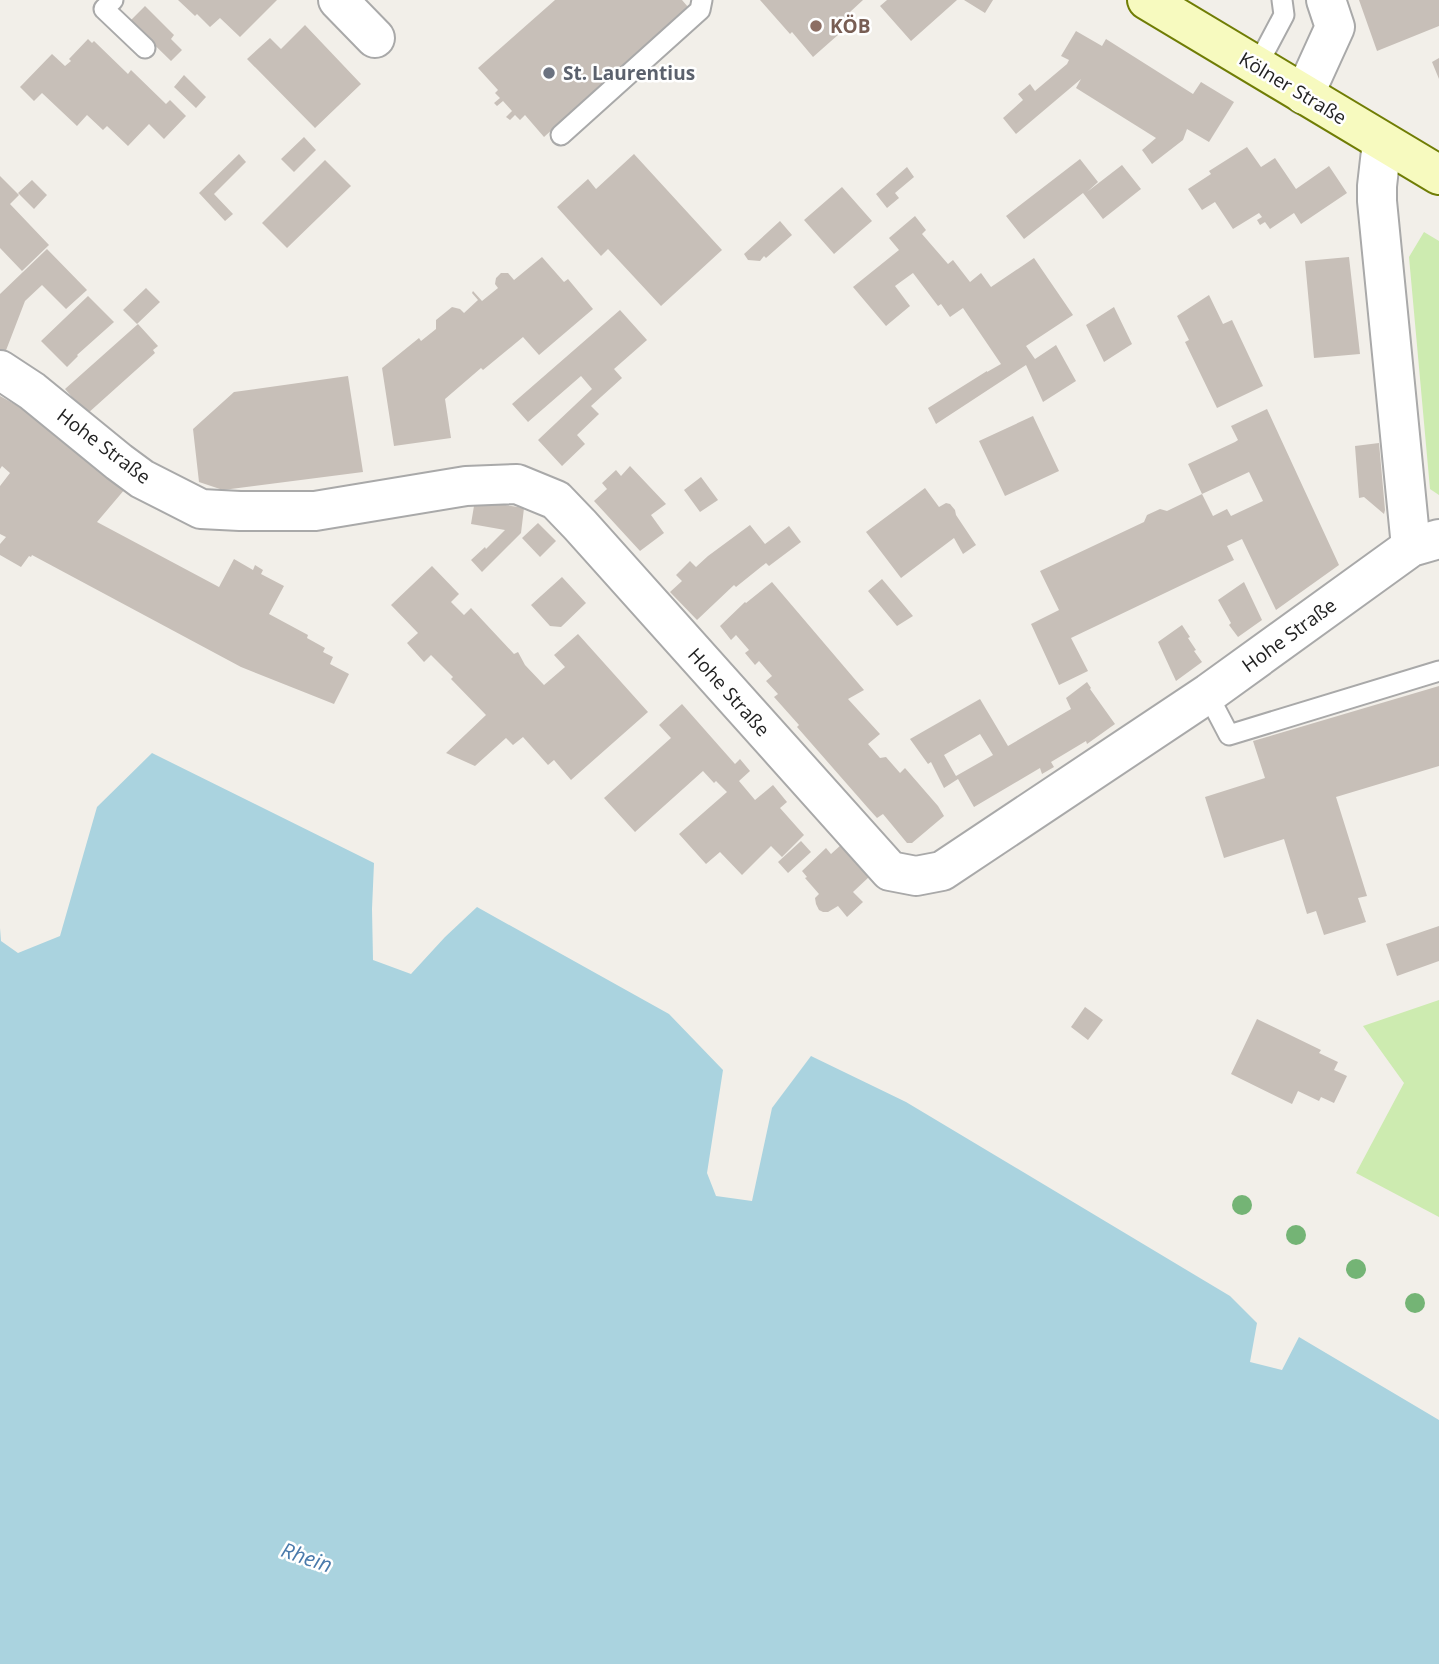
<svg xmlns="http://www.w3.org/2000/svg" width="1439" height="1664" font-family="'Open Sans',sans-serif">
  <style>
    .grass { fill: #cdebb0 }
    .water { fill: #aad3df }
    .building { fill: #c7bfb8; fill-rule: evenodd }
    .lines { fill: none; stroke-linecap: round; stroke-linejoin: round }
    .lane-casing { stroke: #a9a9a9; stroke-width: 23 }
    .street-casing { stroke: #a9a9a9; stroke-width: 42 }
    .secondary-casing { stroke: #707d05; stroke-width: 42 }
    .lane { stroke: #fff; stroke-width: 19 }
    .street { stroke: #fff; stroke-width: 38 }
    .secondary { stroke: #f7fabf; stroke-width: 38 }
    .tree { fill: #74b475 }
    .education-dot { fill: #8d6e63; stroke: #fff; stroke-width: 2.5 }
    .worship-dot { fill: #6b7280; stroke: #fff; stroke-width: 2.5 }
    .labels { text-anchor: middle; dominant-baseline: central; stroke-width: 5; stroke-linejoin: round; paint-order: stroke }
    .education-label { font-size: 19px; font-weight: bold; fill: #785e54; stroke: #fff; text-anchor: start }
    .worship-label { font-size: 19px; font-weight: bold; fill: #5b616d; stroke: #fff; text-anchor: start }
    .street-label { font-size: 19px; fill: #222; stroke: #fff }
    .water-label { font-size: 21px; font-style: italic; fill: #4a7aab; stroke: #fff }
  </style>
  <rect width="100%" height="100%" fill="#f2efe9"/>
  <path class="grass" d="M1424 232 1439 241V495L1430 489 1409 257Z
    M1439 1000V1217L1356 1173 1404 1083 1363 1026Z"/>
  <path class="water" d="M152 753 374 863 372 909 373 960 411 974 445 937 477 907 669 1014 723 1070 707 1173 716 1196 752 1201 772 1108 811 1056 906 1102 1230 1296 1257 1323 1250 1362 1282 1370 1299 1337 1439 1420V1664H0V928L1 941 18 953 60 936 97 807Z"/>
  <path class="building" d="M178 0H277L240 37 220 18 210 27 197 14 195 16Z
    M555 0H682L688 7 544 137 525 115 520 120 515 115 510 120 506 117 512 111 503 101 497 106 494 103 500 98 495 93 498 90 478 68Z
    M760 0H863L850 12 856 19 813 57 792 32 790 34Z
    M887 0H957L911 41 880 6Z
    M964 0H993L985 13Z
    M1359 0H1439V26L1377 51Z
    M145 6 174 35 171 39 182 50 171 61 130 21Z
    M305 25 361 84 315 128 247 59 270 38 281 49Z
    M1076 31 1102 46 1106 39 1193 94 1201 82 1234 102 1209 142 1187 129 1183 140 1152 164 1142 150 1156 138 1076 88 1081 79 1016 134 1003 118 1023 100 1018 94 1030 84 1035 91 1067 64 1069 60 1061 56Z
    M88 39 92 43 94 41 128 74 131 70 166 104 170 100 186 116 164 139 149 124 128 146 107 126 103 130 87 115 77 126 42 93 34 101 20 87 52 54 65 66 71 61 69 59Z
    M1439 58V79L1432 62Z
    M184 75 206 97 196 108 174 87Z
    M304 137 316 150 294 172 281 159Z
    M1247 147 1261 167 1275 158 1296 189 1329 166 1347 193 1301 224 1294 213 1270 229 1265 222 1260 225 1257 220 1262 217 1259 213 1233 229 1215 202 1202 210 1188 189 1211 174 1209 171Z
    M239 154 246 162 214 194 233 214 225 221 199 193Z
    M634 154 722 250 661 306 608 249 601 256 557 207 588 179 596 189Z
    M1080 159 1098 182 1087 192 1122 165 1141 189 1103 219 1083 193 1024 239 1006 216Z
    M325 160 351 186 287 248 262 223Z
    M907 167 914 177 895 193 899 198 887 208 876 194Z
    M0 176 19 195 10 204 49 245 22 271 0 248Z
    M32 180 47 195 34 209 18 193Z
    M842 187 872 221 834 254 804 220Z
    M915 216 926 230 922 234 948 264 953 260 970 282 981 273 991 287 1034 258 1073 315 1026 346 1035 359 1056 345 1076 381 1043 402 1026 365 936 424 928 408 987 371V372L1001 364 963 308 950 317 941 304 938 306 913 273 895 286 910 306 886 326 853 287 899 250 889 238Z
    M780 221 792 235 766 258 764 256 760 261 748 260 744 254Z
    M47 249 87 290 66 309 42 285 25 301 5 353 0 351V294Z
    M542 257 564 282 568 279 593 309 539 355 523 337 483 370 481 368 445 399 451 438 394 446 382 368 419 338 421 341 436 329V320L452 307 460 309 464 313 478 300 472 293 473 291 482 301 498 288 495 284 496 278 501 273H508L514 280Z
    M1349 257 1360 354 1314 358 1305 261Z
    M146 288 160 302 137 324 123 310Z
    M1209 295 1223 324 1232 320 1263 386 1217 408 1185 342 1189 340 1177 316Z
    M88 296 114 322 77 355 78 356 67 367 41 341Z
    M1114 307 1132 344 1104 362 1086 325Z
    M620 310 647 340 614 369 622 378 591 406 599 414 577 435 585 444 562 466 538 440 592 389 581 376 528 422 512 404Z
    M138 324 158 346 153 350 155 353 87 414 65 389Z
    M348 376 363 472 223 490 199 482 193 429 234 392Z
    M0 396 20 407 125 489 97 522 219 587 234 559 253 570 255 565 263 570 261 574 284 586 269 614 308 635 307 638 325 648 323 652 333 657 330 664 349 674 334 704 241 667 32 555 31 557 29 556 21 567 0 555V544L6 537 0 534V486L10 473 2 466 0 469Z
    M1267 409 1339 565 1276 610 1242 539 1227 546 1234 560 1071 638 1088 671 1059 685 1031 624 1059 610 1040 571 1144 522 1147 515 1160 509 1167 511 1202 494 1213 516 1227 509 1231 516 1263 501 1249 472 1202 494 1188 464 1235 442 1238 440 1231 426Z
    M1033 416 1059 471 1005 496 979 441Z
    M1379 443 1385 510 1384 514 1364 497 1359 498 1355 446Z
    M630 466 666 504 651 515 664 533 640 551 594 501 607 489 602 483 616 470 621 476Z
    M701 477 718 500 700 512 684 490Z
    M925 488 939 507 946 503 950 504 955 510 956 515 976 545 963 554 954 538 901 578 866 532Z
    M475 500 524 508 521 533 482 572 471 560 485 547 486 549 505 530 471 524Z
    M538 523 556 541 540 557 522 538Z
    M750 525 765 544 789 526 801 542 769 566 766 563 736 587 734 585 697 620 670 592 682 581 676 575 690 561 696 567 708 556Z
    M432 566 459 594 451 602 464 615 471 608 514 654 518 652 525 665 544 685 565 667 554 655 578 634 648 712 571 780 554 760 548 765 523 737 513 745 506 738 475 766 446 753 486 715 451 679 453 677 431 655 424 662 407 643 418 633 391 605Z
    M562 577 586 603 561 627 550 626 531 605Z
    M882 579 913 616 897 626 868 591Z
    M772 582 864 690 848 699 880 734 868 744 880 758 886 757 900 773 905 768 938 806 944 816 912 843H907L883 814 877 818 868 808 797 727 799 725 774 697 778 694 766 681 772 676 759 661 755 665 745 653 749 650 736 635 731 640 720 626 745 602 746 603Z
    M1244 582 1262 620 1238 637 1229 625 1231 623 1218 600Z
    M1182 625 1190 637 1188 638 1196 650 1194 651 1202 662 1176 681 1158 642Z
    M1087 682 1091 688 1090 689 1115 724 1087 744 1086 741 1051 762 1054 767 1042 774 1040 768 974 807 958 779 944 788 931 762 928 764 910 739 980 699 1008 746 1071 709 1066 698ZM980 734 993 755 956 776 944 755Z
    M1439 686V766L1336 797 1367 896 1358 898 1366 922 1324 935 1316 911 1307 914 1284 839 1224 858 1205 797 1265 778 1253 741Z
    M682 704 735 764 740 759 750 771 739 781 755 800 773 785 787 802 780 808 804 835 782 857 771 846 742 875 720 852 706 864 679 834 727 792 716 781 714 783 703 771 635 832 604 798 671 738 659 725Z
    M801 841 811 852 788 873 778 862Z
    M842 844 870 876 853 892 863 902 847 917 838 906 828 912H823L819 910 816 904 815 898 819 894 805 878 807 877 802 871 826 848 831 854Z
    M1439 926V961L1397 976 1386 944Z
    M1085 1007 1103 1020 1088 1040 1071 1027Z
    M1257 1019 1321 1050 1319 1053 1338 1062 1334 1070 1347 1076 1334 1103 1321 1097 1319 1101 1298 1091 1292 1104 1231 1074Z"/>
  <g class="lines">
    <g class="lane-casing">
      <path id="lane" d="M113 0 104 9 145 48
        M1257 66 1284 15 1282 0
        M561 135 700 10 702 0
        M1207 693 1229 735 1439 671"/>
    </g>
    <g class="street-casing">
      <path id="street" d="M338 0 375 38
        M1304 95 1335 27 1326 0
        M1382 142 1377 186V201L1411 547
        M0 370 32 391 119 462 142 479 201 509 240 511H315L466 486 517 484 556 500 580 525 890 871 916 876 942 871 1209 693 1411 547 1439 539"/>
    </g>
    <g class="secondary-casing">
      <path id="secondary" d="M1147 0 1439 175"/>
    </g>
    <use href="#lane" class="lane"/>
    <use href="#street" class="street"/>
    <use href="#secondary" class="secondary"/>
  </g>
  <g class="tree">
    <circle cx="1242" cy="1205" r="10"/>
    <circle cx="1296" cy="1235" r="10"/>
    <circle cx="1356" cy="1269" r="10"/>
    <circle cx="1415" cy="1303" r="10"/>
  </g>
  <circle class="education-dot" cx="816" cy="26" r="7"/>
  <circle class="worship-dot" cx="549" cy="73" r="7"/>
  <g class="labels">
    <g class="education-label">
      <text x="830" y="26">KÖB</text>
    </g>
    <g class="worship-label">
      <text x="563" y="73">St. Laurentius</text>
    </g>
    <g class="street-label">
      <text transform="translate(1293 88) rotate(31)">Kölner Straße</text>
      <text transform="translate(104 446) rotate(37)">Hohe Straße</text>
      <text transform="translate(1289 635) rotate(-36)">Hohe Straße</text>
      <text transform="translate(729 692) rotate(48)">Hohe Straße</text>
    </g>
    <g class="water-label">
      <text transform="translate(307 1557) rotate(19)">Rhein</text>
    </g>
  </g>
</svg>
